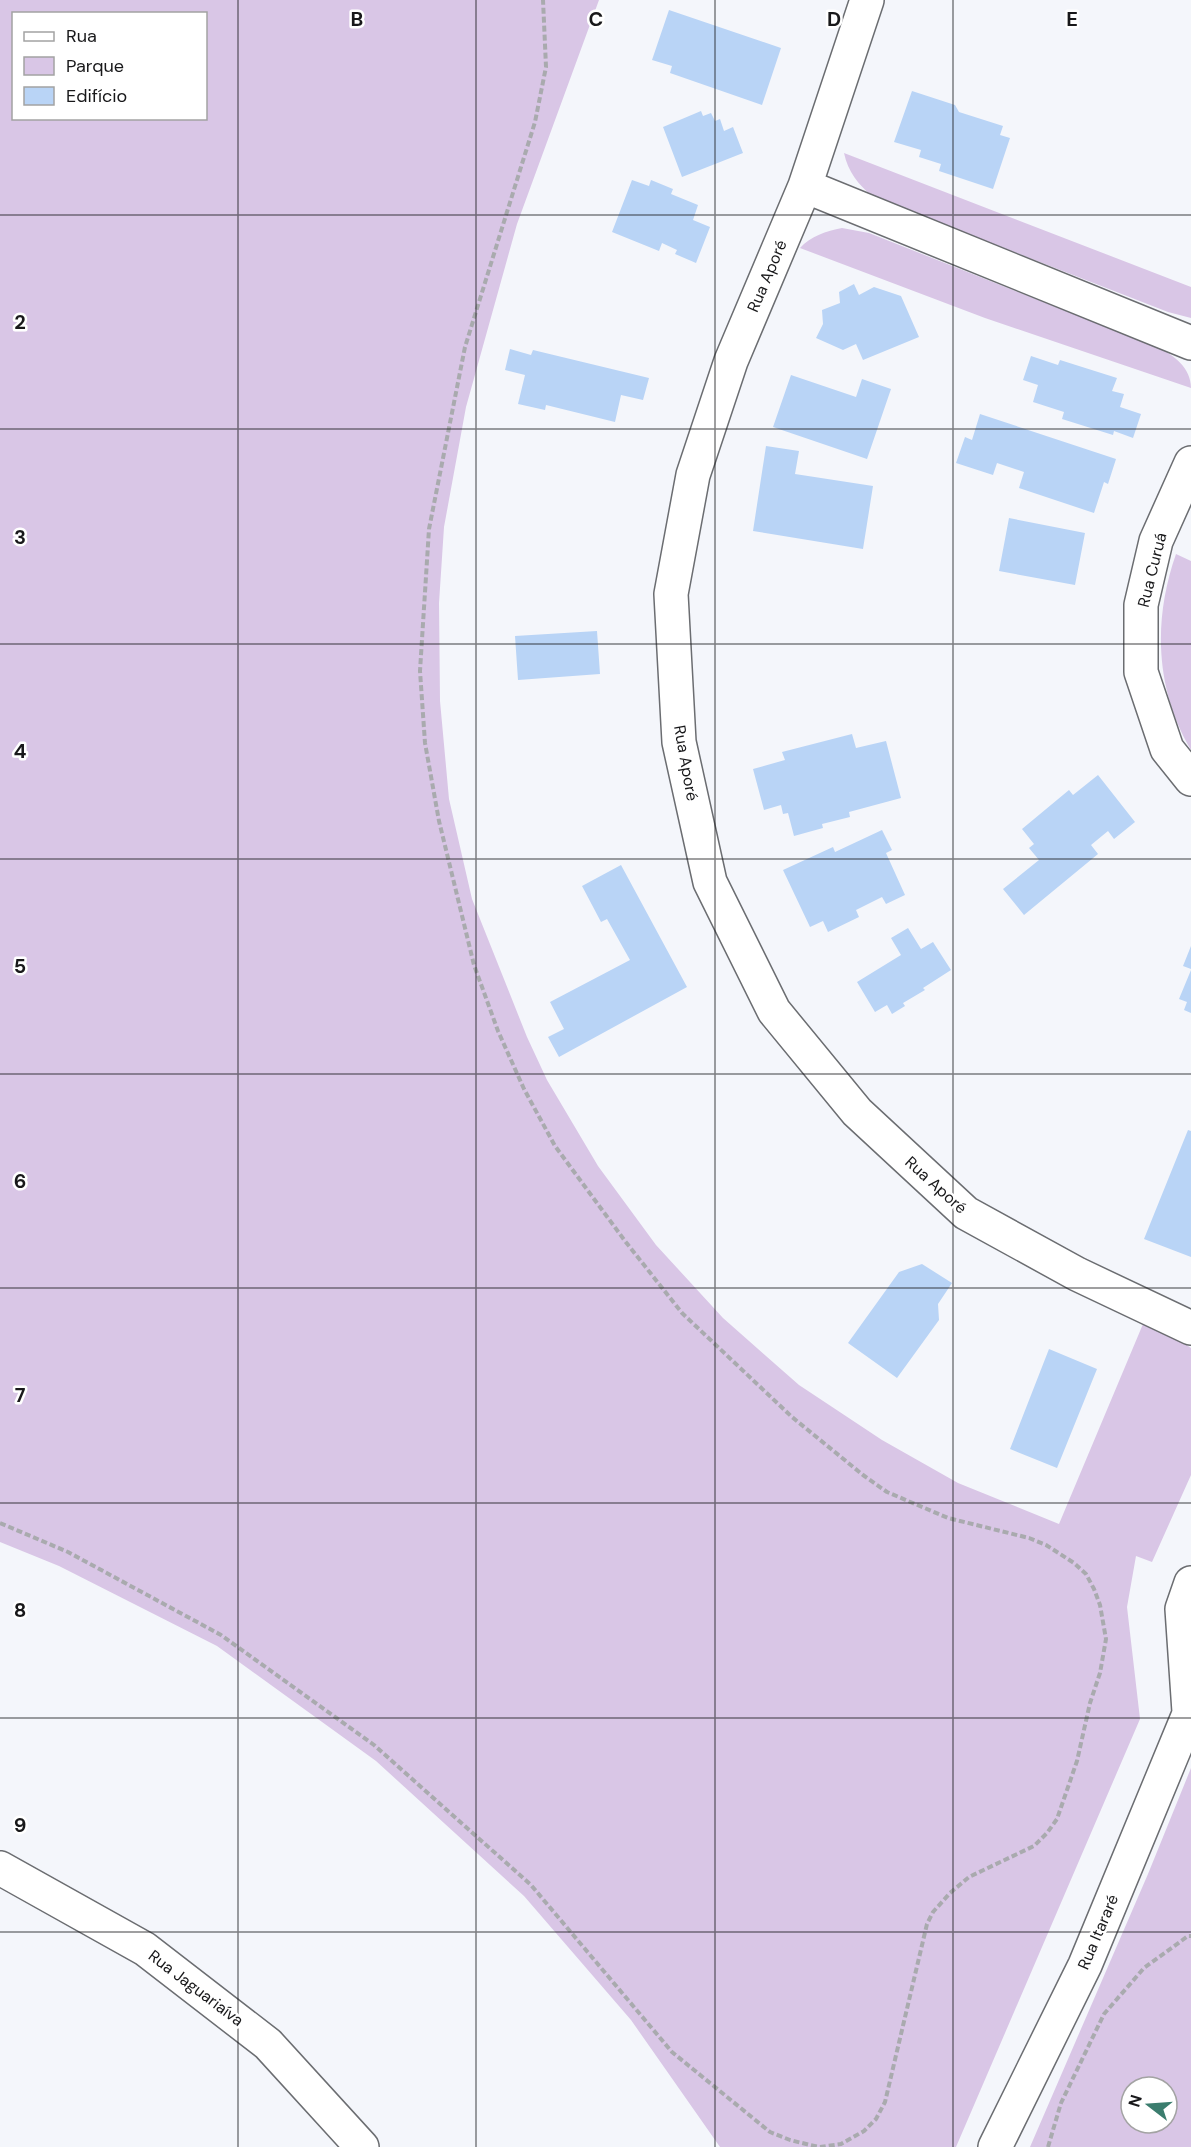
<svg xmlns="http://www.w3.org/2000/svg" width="1191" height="2147" font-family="'DM Sans',sans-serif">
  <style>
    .green { fill: #d9c6e6; fill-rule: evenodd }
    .building { fill: #b9d4f6 }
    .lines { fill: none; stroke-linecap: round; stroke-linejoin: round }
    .minor-casing { stroke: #6b6d71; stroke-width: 36 }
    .path { stroke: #a9aaae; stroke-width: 4; stroke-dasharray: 6 3; stroke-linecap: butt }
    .minor { stroke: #fff; stroke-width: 33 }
    .grid { fill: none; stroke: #18181a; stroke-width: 1.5; stroke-opacity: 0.55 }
    .labels { text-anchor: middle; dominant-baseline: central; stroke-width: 5; stroke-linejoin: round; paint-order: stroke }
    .street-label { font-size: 16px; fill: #18181a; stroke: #fff }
    .grid-label { font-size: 20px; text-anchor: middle; font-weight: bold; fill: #18181a; stroke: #fff; stroke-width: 5; stroke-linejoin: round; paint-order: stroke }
  </style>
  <rect width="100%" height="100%" fill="#f4f6fb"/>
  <path class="green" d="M0 0H599L517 224 466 407 444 527 439 603 440 701 449 799 472 899 527 1037 547 1080 598 1166 656 1245 723 1318 799 1385 882 1440 958 1483 1059 1524 1143 1324 1176 1338 1191 1348V1475L1152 1562 1136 1556 1127 1607 1140 1719 956 2147H720L631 2020 524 1896 376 1761 217 1646 59 1566 0 1542ZM14 14H206V118H14Z
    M844 153 1191 287V318L1168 312 873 197C858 184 848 172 844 153Z
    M842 228 869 233 1157 347C1174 355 1191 368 1191 388L985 318 800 248C811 236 826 231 842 228Z
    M1176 554 1191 561V750C1155 689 1153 620 1176 554Z
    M1191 1768V2147H1030L1148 1874ZM1131 2087H1167V2123H1131Z"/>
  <path class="building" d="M669 10 781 48 762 105 670 73 672 66 652 60Z
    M912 91 955 105 959 112 1003 126 1000 135 1010 138 993 189 939 171 941 164 919 157 921 150 894 142Z
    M701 111 703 116 711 113 715 121 720 119 724 131 733 127 743 153 682 177 663 127Z
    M632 180 649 186 651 180 673 189 671 194 698 205 693 220 710 227 696 263 675 254 677 250 662 243 659 251 612 232Z
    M854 284 859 295 874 287 901 296 919 337 863 360 856 344 843 350 816 338 823 324 822 310 840 303 839 292Z
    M510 349 531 355 533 350 649 378 643 400 621 395 615 422 546 405 545 410 518 404 525 375 505 370Z
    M1031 356 1058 365 1060 360 1117 378 1112 391 1124 394 1120 407 1141 414 1133 438 1114 431 1113 435 1062 419 1064 412 1033 402 1038 385 1023 380Z
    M791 375 856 397 862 379 891 389 867 459 773 427Z
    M980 414 1116 459 1108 484 1104 482 1094 513 1019 488 1024 472 997 463 993 475 956 463 965 437 972 440Z
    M766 446 799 451 795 474 873 486 863 549 753 531Z
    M1009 518 1085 533 1075 585 999 571Z
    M597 631 600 674 518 680 515 636Z
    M852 734 856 748 886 741 901 798 849 812 850 817 822 824 823 828 794 836 788 813 783 814 781 805 764 810 753 769 785 760 782 752Z
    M1098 775 1135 822 1114 839 1108 831 1091 845 1098 854 1024 915 1003 889 1039 860 1029 848 1034 844 1022 829 1069 790 1073 795Z
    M882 830 892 850 886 853 905 895 886 904 882 897 856 910 859 917 828 932 823 921 810 927 783 870 833 847 835 852Z
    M621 865 687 987 559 1057 548 1037 564 1029 550 1002 630 960 607 919 601 922 582 886Z
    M908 928 921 949 933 942 951 970 923 988 925 990 903 1003 905 1006 892 1014 887 1005 875 1012 857 982 901 955 891 938Z
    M1191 946V969L1183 966Z
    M1191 970V1013L1184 1010 1187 1002 1179 999Z
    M1188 1130 1191 1131V1257L1144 1239Z
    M922 1264 952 1283 938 1304 939 1320 897 1378 848 1343 899 1272Z
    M1049 1349 1097 1369 1057 1468 1010 1449Z"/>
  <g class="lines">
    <g class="minor-casing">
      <path id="minor" d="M867 0 805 186 731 361 693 475 671 594 679 742 710 882 774 1011 857 1112 966 1213 1077 1274 1191 1328
        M805 186 1191 343
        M1191 463 1156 541 1141 605V672L1167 749 1191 779
        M1189 1712 1182 1609 1191 1583
        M0 1868 145 1949 268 2044 362 2147
        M995 2147 1085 1965 1191 1709"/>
    </g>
    <path class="path" d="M0 1523 68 1552 221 1635 374 1745 531 1885 672 2052 770 2132 790 2140 810 2145 820 2147 841 2144 864 2131 876 2119 885 2102 927 1924 933 1912 950 1893 969 1877 1034 1846 1047 1833 1057 1819 1077 1761 1090 1703 1100 1673 1106 1639 1100 1605 1094 1589 1086 1574 1074 1563 1046 1545 1029 1538 948 1518 887 1492 863 1475 792 1417 682 1313 625 1241 555 1146 524 1089 498 1031 474 965 439 821 425 743 420 671 429 529 465 347 535 122 546 67 543 0
      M1048 2147 1061 2103 1104 2014 1144 1968 1188 1936H1191"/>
    <use href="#minor" class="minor"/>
  </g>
  <path class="grid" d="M238 0V2147M476 0V2147M715 0V2147M953 0V2147M0 215H1191M0 429H1191M0 644H1191M0 859H1191M0 1074H1191M0 1288H1191M0 1503H1191M0 1718H1191M0 1932H1191"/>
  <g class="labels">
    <g class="street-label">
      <text transform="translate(767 276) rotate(-67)">Rua Aporé</text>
      <text transform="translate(1152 570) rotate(-76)">Rua Curuá</text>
      <text transform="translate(686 763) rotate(80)">Rua Aporé</text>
      <text transform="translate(936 1185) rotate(42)">Rua Aporé</text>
      <text transform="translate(1098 1932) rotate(-67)">Rua Itararé</text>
      <text transform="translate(196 1988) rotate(37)">Rua Jaguariaíva</text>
    </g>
  </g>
  <g class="grid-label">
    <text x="357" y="26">B</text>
    <text x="596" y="26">C</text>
    <text x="834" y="26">D</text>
    <text x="1072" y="26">E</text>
    <text x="20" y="329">2</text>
    <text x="20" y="544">3</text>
    <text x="20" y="758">4</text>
    <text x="20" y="973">5</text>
    <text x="20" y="1188">6</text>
    <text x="20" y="1402">7</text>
    <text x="20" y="1617">8</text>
    <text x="20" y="1832">9</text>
  </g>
  <rect x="12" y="12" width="195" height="108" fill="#ffffff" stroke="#a3a3a3" stroke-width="1.5"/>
  <rect x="24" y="32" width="30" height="9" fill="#ffffff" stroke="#a3a3a3" stroke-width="1.5"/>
  <text x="66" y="42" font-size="18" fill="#18181a">Rua</text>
  <rect x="24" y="57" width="30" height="18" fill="#d9c6e6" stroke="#a3a3a3" stroke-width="1.5"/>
  <text x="66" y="72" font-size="18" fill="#18181a">Parque</text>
  <rect x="24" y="87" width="30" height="18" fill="#b9d4f6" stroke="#a3a3a3" stroke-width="1.5"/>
  <text x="66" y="102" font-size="18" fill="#18181a">Edifício</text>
  <g transform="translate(1149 2105) rotate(287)"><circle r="28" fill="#ffffff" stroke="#a3a3a3" stroke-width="1.5"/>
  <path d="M0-4.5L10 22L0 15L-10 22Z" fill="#3b7d6e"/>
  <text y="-9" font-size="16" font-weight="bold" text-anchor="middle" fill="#18181a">N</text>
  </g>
</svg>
